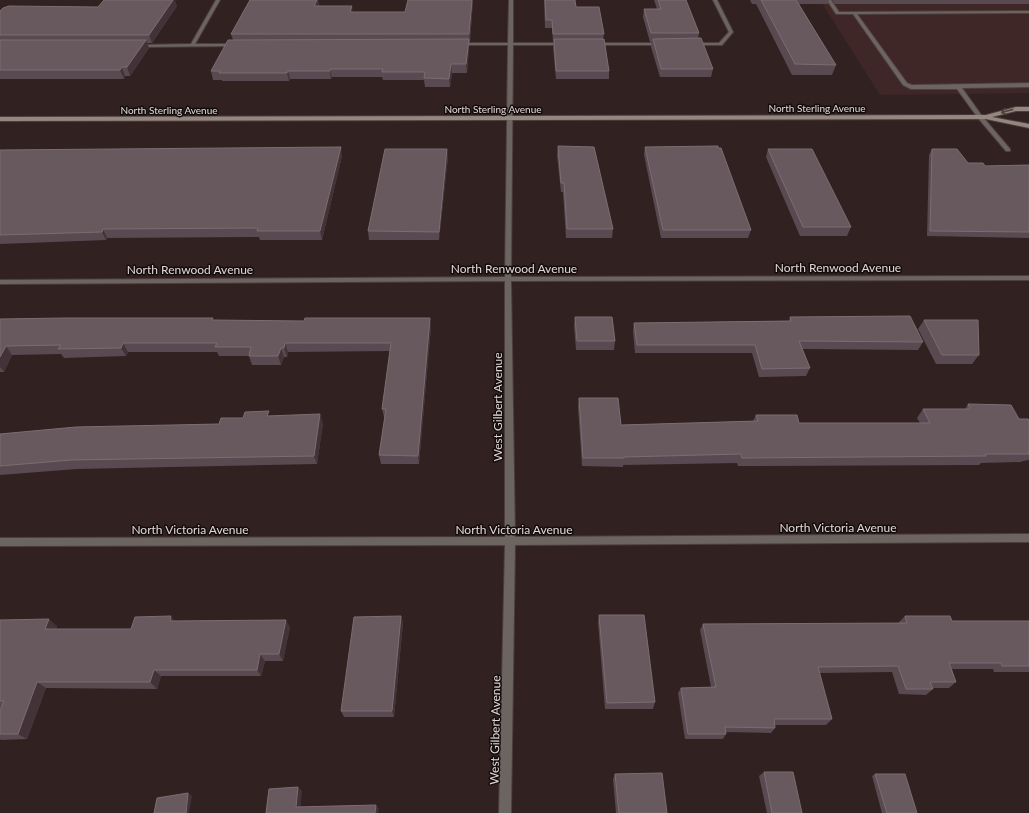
<svg xmlns="http://www.w3.org/2000/svg" width="1029" height="813" font-family="Lato,sans-serif">
  <style>
    .built { fill: #3f2727 }
    .lines { fill: none; stroke-linecap: round; stroke-linejoin: round }
    .service-casing { stroke: #4e3e3e; stroke-width: 2 }
    .minor-casing { stroke: #4e3e3e; stroke-width: 2 }
    .secondary-casing { stroke: #4e3e3e; stroke-width: 2 }
    .service { fill: #6b6460; fill-rule: evenodd }
    .minor { fill: #6b6460; fill-rule: evenodd }
    .secondary { fill: #938780; fill-rule: evenodd }
    .wall { fill: #594a51 }
    .shaded-wall { fill: #433338 }
    .building { fill: #68595f; stroke: #7b6d72 }
    .oneway { stroke: #4d4441 }
    .labels { text-anchor: middle; dominant-baseline: central; stroke-width: 3; stroke-linejoin: round; paint-order: stroke }
    .far-street-label { font-size: 10px; fill: #e3d7d7; stroke: #140d0d }
    .street-label { font-size: 12px; fill: #e3d7d7; stroke: #140d0d }
  </style>
  <rect width="100%" height="100%" fill="#322121"/>
  <path class="built" d="M820 0H1029V93L880 95Z"/>
  <g class="lines">
    <g class="service-casing">
      <path id="service" d="M827 0H831L839 12 1029 11V13L857 14 907 83 912 85 1029 83V87L962 88 982 116 1010 149V151H1006L978 118 957 89H911L903 85 853 14H836Z"/>
    </g>
    <g class="minor-casing">
      <path id="minor" d="M216 0H220L195 44H237V46L138 47 136 46 138 45 191 44Z
        M509 0H513V43H565L567 44 565 45H513L511 277 1029 276V280L511 281 515 537 1029 534V542L515 545 511 813H499L505 545 0 546V538L505 537V281L0 284V280L505 277 508 45H458L456 44 458 43H508Z
        M713 0H717L733 32 722 45H690V43H719L729 32Z
        M592 43H663L665 44 663 45H592Z"/>
    </g>
    <g class="secondary-casing">
      <path id="secondary" d="M1016 107H1029V111H1016L992 117 1029 124V128L986 119 0 121V117L986 115Z"/>
    </g>
    <use href="#service" class="service"/>
    <use href="#minor" class="minor"/>
    <use href="#secondary" class="secondary"/>
  </g>
  <path class="wall" d="M250 0H318L319 6 353 12H405L473 0 470 42H469V48L467 73H452L450 87H425L424 80H383L382 77H332L331 79H290L289 81H222V80H213L211 71 233 40 231 34Z
    M544 0H575L576 7 604 34 603 39 609 71V79H556L553 47 554 42H553L552 28H545Z
    M654 0H686L699 33 698 38 713 69 711 77H660L651 47 652 42H650L643 17 644 9H657Z
    M750 0H829L828 4H799L836 65 832 75H792L756 4H752Z
    M832 0H1029V4H835Z
    M177 6 152 43H147L149 48 130 76H125L124 79H0V11L98 7Z
    M558 146 613 229 612 238H566L563 192H561L557 155Z
    M645 147 751 230 748 238H661L644 155Z
    M768 149 851 227 847 236H800L766 157Z
    M932 149 968 163 985 166 1029 165V238L927 236 929 155Z
    M0 150 342 156 322 240H260L259 237 107 238 106 240 0 244Z
    M448 157 439 240H369L368 231Z
    M575 317 615 341 614 350H576L574 326Z
    M790 317 923 342 918 350 802 349 810 368 806 376 759 377 752 353H635L633 331 634 323 789 321Z
    M0 319 214 320 431 327 419 464H381L379 455 385 417H384L382 409 390 351 288 352 287 357H284L281 365H252L249 356H219L217 352H128L126 356 64 358 61 354 12 355 4 372H0Z
    M924 320 979 355 972 364H936L918 329Z
    M579 398 621 425 753 421 756 415 799 423H920L917 418 923 409H965L968 404 1019 419 1029 420V460L1023 461 1021 462 981 463 979 465 738 466 737 463 623 465V467L582 466 578 406Z
    M270 416 323 423 317 464 77 469 0 475V434L219 424 243 418Z
    M599 615 655 702 653 709H605L598 622Z
    M401 616 403 623 394 717H344L341 711Z
    M905 616 952 621H1029V672H994L993 669H952L956 682 949 688H933V689L926 695 899 694 892 672 819 673 832 719 826 725H775V728L771 733 726 732V734L723 739H685L678 693 681 688 711 687 700 630 703 624 899 623V622Z
    M0 620 57 626 56 629H131L175 621 290 627 283 661H265L261 676H161L157 689 46 688 27 739 1 740 0 739V710L1 707H0Z
    M764 772 802 813H767L759 776Z
    M615 774 667 813H616L613 779Z
    M875 774 917 813H882L872 776Z"/>
  <path class="shaded-wall" d="M173 0H175L177 6 152 43 149 35Z
    M317 0H318L320 6 316 14 314 6Z
    M472 0H473L470 42 469 34Z
    M352 6 353 14 350 12Z
    M469 39V48L467 73 466 64Z
    M146 40 149 48 130 76 127 67Z
    M451 64 452 73 450 87 449 79Z
    M122 67 125 76 124 79 120 70Z
    M330 69 332 77 331 79 330 71Z
    M288 71 290 79 289 81 287 73Z
    M341 147 342 156 322 240 320 231Z
    M447 149 448 157 439 240V232Z
    M103 229 107 238 106 240 102 232Z
    M430 318 431 327 419 464 418 456Z
    M123 343 128 352 126 356 121 348Z
    M285 343 288 352 287 357 284 348Z
    M6 346 12 355 4 372 0 367V357Z
    M281 348 284 357 281 365 278 356Z
    M320 414 323 423 317 464 314 456Z
    M171 616 177 624 170 621Z
    M401 616 403 623 394 717 392 711Z
    M49 619 57 626 53 636 45 629Z
    M286 620 290 627 283 661 279 654Z
    M260 654 265 661 261 676 257 670Z
    M154 670 161 676 157 689 150 682Z
    M37 682 46 688 27 739 18 734Z
    M298 787 302 791 300 811 296 807Z
    M188 793 192 796 189 813H186Z
    M376 805 379 809 378 813H375Z"/>
  <path class="building" d="M104 0H173L149 35H0V11L3 8 9 6 98 7Z
    M250 0H317L314 6H352L350 12H405L408 0H472L469 34H231Z
    M545 0H575L576 7H599L604 34H553L552 20H546Z
    M658 0H686L699 33H651L644 9H661Z
    M761 0H796L836 65 795 64Z
    M701 38 713 69H661L653 39Z
    M469 39 466 64H451L449 79 424 78 425 72H382L383 69H330V71H288L287 73H219L220 71H211L228 40Z
    M554 39H604L609 71H556Z
    M0 40H146L127 67H122L120 70H0Z
    M558 146 594 147 613 229H567L564 183H561Z
    M718 146V148H721L751 230H663L645 147Z
    M341 147 320 231H257L258 228 103 229 102 232 0 235V150Z
    M385 149H447L439 232 368 231Z
    M768 149H812L851 227H803Z
    M932 149H957L968 163H983L985 166 1029 165V232L930 231Z
    M910 316 923 342 799 341 810 368 762 369 755 345H637L634 323 791 321 790 317Z
    M575 317H612L615 341H577Z
    M64 318H213L212 320 304 321 305 318H430L418 456 379 455 386 409H382L391 343H285L284 348H281L278 356H249L251 347H215L217 343H123L121 348 58 349 61 345 6 346 0 357V319Z
    M924 320H978L979 355H942Z
    M579 398H618L621 425 758 421 756 415H797L799 423H930L923 409H970L968 404 1011 405 1019 419H1028L1029 420V452H1028L1029 454H985L986 456 742 458 741 454 624 457V458H583Z
    M269 411 267 416 320 414 314 456 71 460 0 466V434L76 427 219 424 221 418H243L245 412Z
    M599 615H644L655 702 607 703Z
    M171 616 170 621 286 620 279 654H260L257 670H154L150 682H37L18 734H0V710L4 701H0V620L49 619 45 629H131L135 617Z
    M401 616 392 711H341L354 617Z
    M905 616H950L952 621H1029V666H1002L1001 663H949L956 682H930L933 689H906L898 666 818 667 832 719H774L775 728 725 727 726 734H688L681 688 716 687 703 624 907 623Z
    M764 772H793L802 813H772Z
    M662 773 667 813H619L615 774Z
    M875 774H905L917 813H887Z
    M298 787 296 807 376 805 375 813H266L269 789Z
    M188 793 186 813H154L157 798Z"/>
  <defs><path id="oneway-shaft" d="M-6 0H5M1.5-3L5.5 0L1.5 3" fill="none" stroke-width="1.6" stroke-linecap="round" stroke-linejoin="round"/></defs>
  <use class="oneway" href="#oneway-shaft" transform="translate(1007 111) rotate(165)"/>
  <g class="labels">
    <g class="far-street-label">
      <text x="817" y="108">North Sterling Avenue</text>
      <text x="493" y="109">North Sterling Avenue</text>
      <text x="169" y="110">North Sterling Avenue</text>
    </g>
    <g class="street-label">
      <text x="838" y="267">North Renwood Avenue</text>
      <text x="514" y="268">North Renwood Avenue</text>
      <text x="190" y="269">North Renwood Avenue</text>
      <text transform="translate(497 407) rotate(-90)">West Gilbert Avenue</text>
      <text x="838" y="527">North Victoria Avenue</text>
      <text x="190" y="529">North Victoria Avenue</text>
      <text x="514" y="529">North Victoria Avenue</text>
      <text transform="translate(495 730) rotate(-89)">West Gilbert Avenue</text>
    </g>
  </g>
</svg>
